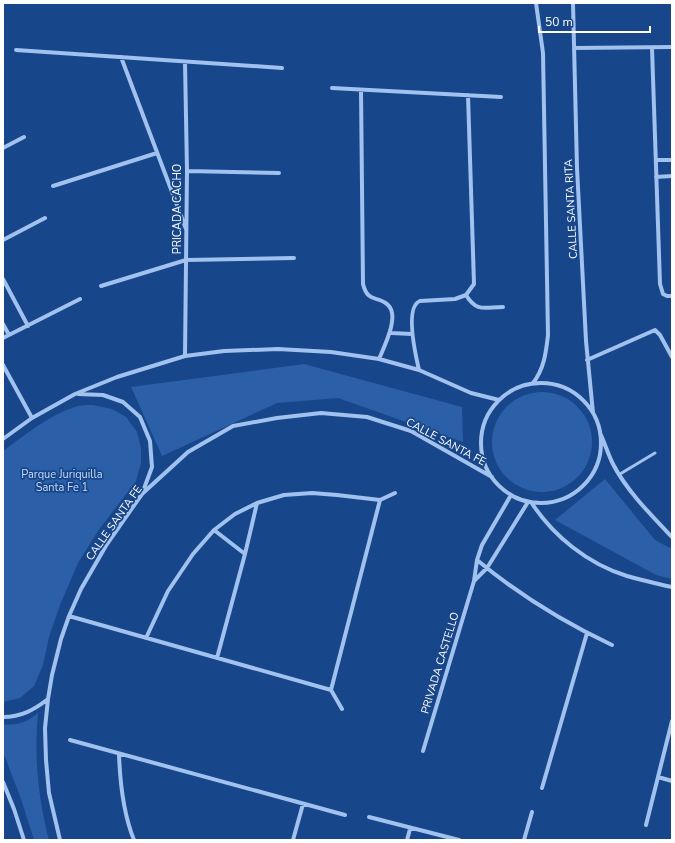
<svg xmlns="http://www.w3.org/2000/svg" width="675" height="843" font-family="'Nunito Sans',sans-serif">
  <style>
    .green { fill: #2b5fa8 }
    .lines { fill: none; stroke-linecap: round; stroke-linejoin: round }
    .lane { stroke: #a1c1ee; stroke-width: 3 }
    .street { stroke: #a1c1ee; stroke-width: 4 }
    .labels { text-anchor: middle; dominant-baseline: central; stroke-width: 3.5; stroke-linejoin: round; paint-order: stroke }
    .street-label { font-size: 11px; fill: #fff; stroke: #18468a }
    .park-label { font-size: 11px; fill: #c7dcfa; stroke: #18468a }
  </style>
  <rect width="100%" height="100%" fill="#18468a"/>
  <path class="green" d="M304 364 462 407 463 442 338 398 277 403 162 456 131 387Z
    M492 442a50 50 0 1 1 100 0a50 50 0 1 1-100 0Z
    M93 405 112 409 126 417 137 432 141 448V463L136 481 98 531 78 563 60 605 49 637 43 665 34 686 20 698 3 702V451C25 435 49 415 75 407 80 405 87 405 93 405Z
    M605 479 655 540 672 549V579L656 575 555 520Z
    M38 713C34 756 38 798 49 840H34L21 799 3 752V724C17 726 27 722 38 713Z"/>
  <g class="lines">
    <path class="lane" d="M620 474 655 453"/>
    <path class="street" d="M573 3 577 168 586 341 593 413
      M574 48 672 47
      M652 48 660 284 663 294 667 296H672
      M16 50 282 68
      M121 57 186 229
      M185 62 187 171 185 356
      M332 88 501 97
      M361 90 363 284C368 304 378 295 388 305 400 316 384 347 379 359
      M3 148 24 137
      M656 160H672
      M187 171 279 173
      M656 177 672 176
      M53 186 157 153
      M3 240 45 218
      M3 279 28 326
      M101 286 186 260 294 258
      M466 295C477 313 485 307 503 307
      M3 324 9 335
      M391 333 412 334
      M3 338 80 299
      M587 360 655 330 660 335 672 357
      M3 365 32 418
      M419 370C416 357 404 307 420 301L455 299 466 295 474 284 468 95
      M533 383C544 369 546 353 548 335L543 53 536 3
      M481 443a60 60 0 1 1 120 0a60 60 0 1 1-120 0Z
      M78 394 103 395 123 402 140 417 150 441 152 467 142 494
      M601 435C605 444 608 454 613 464 626 490 652 516 672 537
      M3 439 32 418 75 394 117 377 185 356 224 351 278 349 331 352 379 359 419 370 471 393 499 400
      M531 502C553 536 588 564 627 576 642 580 657 584 672 587
      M214 530 245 554
      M477 560C518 594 563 622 612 645
      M475 580 487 568 528 502
      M69 616 331 690 342 709
      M146 638 168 591 193 554 214 530 235 514 257 503 284 495 312 493 337 495 380 500 395 493
      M217 658 245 554 257 503
      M331 690 380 500
      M3 717C21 717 34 710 48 699
      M70 740 345 815
      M423 751 474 581 477 560 482 545 511 495
      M119 754C120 783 123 813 134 840
      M658 777 672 781
      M3 782 14 809 24 840
      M542 788 587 633
      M369 817 459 840
      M646 825 672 721
      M60 840 49 793 46 760 45 728 48 699 52 675 61 639 69 616 81 589 107 544 142 494 188 452 233 426 277 418 321 413 367 417 411 431 492 477
      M293 840 303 804
      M407 840 410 829
      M524 840 532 812"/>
  </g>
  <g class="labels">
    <g class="street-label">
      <text transform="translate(177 209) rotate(-90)">PRICADA CACHO</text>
      <text transform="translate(571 209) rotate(-93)">CALLE SANTA RITA</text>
      <text transform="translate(446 442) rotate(28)">CALLE SANTA FE</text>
      <text transform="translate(114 523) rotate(-55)">CALLE SANTA FE</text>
      <text transform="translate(440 663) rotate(-73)">PRIVADA CASTELLO</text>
    </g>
    <g class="park-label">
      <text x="62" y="474">Parque Juriquilla<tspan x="62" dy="13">Santa Fe 1</tspan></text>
    </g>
  </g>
  <rect width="675" height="843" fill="none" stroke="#ffffff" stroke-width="8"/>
  <path d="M539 26v6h111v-6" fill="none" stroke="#ffffff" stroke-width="2"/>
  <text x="545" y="26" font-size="12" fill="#ffffff" stroke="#18468a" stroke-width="3" paint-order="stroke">50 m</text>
</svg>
